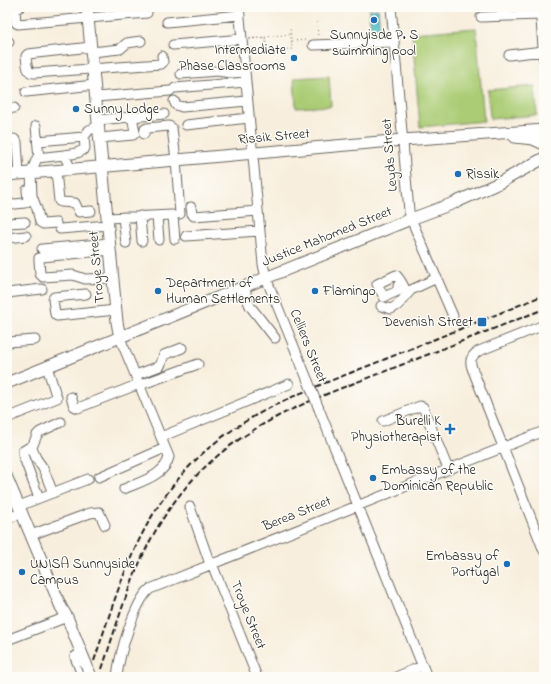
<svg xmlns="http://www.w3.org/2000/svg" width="551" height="684" font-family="'Indie Flower',sans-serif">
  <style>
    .green { fill: #abcc74; stroke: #647448 }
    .water { fill: #4ebdc3; stroke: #356c70 }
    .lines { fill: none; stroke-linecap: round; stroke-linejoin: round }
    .minor-casing { stroke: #696660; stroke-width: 11 }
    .major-casing { stroke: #696660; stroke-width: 13 }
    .path { stroke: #696660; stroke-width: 1; stroke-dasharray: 1 3; stroke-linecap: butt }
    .minor { stroke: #fff; stroke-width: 9 }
    .major { stroke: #fff; stroke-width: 11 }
    .rail { stroke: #1c1c1c; stroke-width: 2; stroke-dasharray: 6 3; stroke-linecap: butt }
    .minor-bridge-casing { stroke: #696660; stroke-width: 11; stroke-linecap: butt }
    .major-bridge-casing { stroke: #696660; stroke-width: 13; stroke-linecap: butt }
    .minor-bridge { stroke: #fff; stroke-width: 9 }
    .major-bridge { stroke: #fff; stroke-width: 11 }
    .poi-dot { fill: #1f6fb2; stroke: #fdfcf7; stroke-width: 1.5 }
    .labels { text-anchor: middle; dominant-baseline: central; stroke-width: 3; stroke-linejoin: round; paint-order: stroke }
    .poi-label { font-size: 14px; fill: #1c1c1c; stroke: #fdfcf7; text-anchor: start }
    .street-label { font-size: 14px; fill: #1c1c1c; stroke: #fdfcf7 }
  </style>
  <rect width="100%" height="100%" fill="#fdfcf7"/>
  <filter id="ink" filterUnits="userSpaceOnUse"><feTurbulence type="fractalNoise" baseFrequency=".025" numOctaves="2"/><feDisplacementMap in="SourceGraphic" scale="8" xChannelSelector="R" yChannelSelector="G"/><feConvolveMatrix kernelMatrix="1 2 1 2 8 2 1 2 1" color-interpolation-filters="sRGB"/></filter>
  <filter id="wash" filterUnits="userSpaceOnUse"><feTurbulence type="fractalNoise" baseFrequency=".012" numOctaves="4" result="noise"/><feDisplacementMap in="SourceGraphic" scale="16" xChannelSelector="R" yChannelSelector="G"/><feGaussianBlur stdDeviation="0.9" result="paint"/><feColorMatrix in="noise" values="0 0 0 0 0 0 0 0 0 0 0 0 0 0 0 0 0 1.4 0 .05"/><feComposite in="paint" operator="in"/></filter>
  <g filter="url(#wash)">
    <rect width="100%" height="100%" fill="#f8eedd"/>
    <path class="green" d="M476 28 484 121 420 127 412 33Z
      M329 76 331 106 296 108 294 78Z
      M535 86 537 115 490 119 488 90Z"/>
    <path class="water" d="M378 9 380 29 371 30 369 10Z"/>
  </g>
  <g filter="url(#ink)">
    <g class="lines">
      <g class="minor-casing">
        <path id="minor" d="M20 7 15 9 16 23 18 24 147 13
          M239 7 263 264 266 278 308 381
          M391 7 409 211 411 219 453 316
          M540 7 544 60
          M481 17 540 15
          M167 22 240 15
          M7 42H9
          M173 45 242 39
          M313 45 394 42
          M91 47 28 54 26 56C27 63 26 73 34 73L161 64 163 62 162 56
          M92 52 120 49 127 43 141 41
          M509 55 543 51
          M181 74 217 71 231 73 245 72
          M175 88 246 82
          M26 92 95 85
          M96 97 170 91
          M174 101 176 105 182 107 247 101
          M7 109 14 108
          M98 120 164 114
          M186 125 249 118
          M36 126 39 158
          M144 134 145 129 147 128 169 126 172 128 176 160 180 214
          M100 138 133 135 135 133 133 121
          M7 140 14 139 17 142 19 174
          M38 141 84 137
          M64 155C71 154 80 154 85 148L84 137 89 130 99 126
          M56 171 59 201 61 202 75 203 79 212 91 211
          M15 204 25 203 28 201 27 190
          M191 207 192 214 194 216 258 211
          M140 216 142 241
          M157 216 159 240
          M123 217 126 243
          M107 218 172 215 173 216 175 239
          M7 223 25 222
          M56 223 43 224 40 222 37 209 32 196 31 173 37 158 64 155 71 169
          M60 229 108 225
          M186 236 259 231
          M7 238 26 236
          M42 249 110 243
          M110 250 42 257 39 258V260L40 274 43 277 73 275 85 279 113 278
          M401 282 398 286V291L384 297 377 284 396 275C401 280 404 287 407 293
          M245 286 247 299 250 306 275 338
          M7 293 42 289
          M86 294 54 297 53 299 55 314 57 316 116 310
          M381 306 391 309 398 305 411 290 437 278
          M544 325 479 351C472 355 469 360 472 368L544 551
          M120 338 169 457C165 476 139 482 124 489
          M7 342 35 340
          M136 375 160 366 164 355 182 348
          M140 385 198 364
          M71 397 74 406 78 408 139 384
          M319 409 427 677
          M7 418 57 398 47 367
          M383 421 420 406 423 407 448 469
          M161 437 289 384
          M31 446 36 458 43 468 53 493
          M99 477 165 448
          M39 498 23 455V451L33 445 37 435 40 432 61 422
          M19 506 88 479
          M190 507 210 564
          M7 519 21 513
          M31 535 90 513 99 512 105 525
          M212 564 257 677
          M7 640 67 617
          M117 677C119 656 134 602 150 589L544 431
          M396 677 422 666"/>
      </g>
      <g class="major-casing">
        <path id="major" d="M87 7 117 322 120 338
          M515 137 533 139 544 144
          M7 175 403 140 544 130
          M7 383 411 219 454 203 499 183 544 158
          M7 478 61 607 67 617 86 664
          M76 657 84 677"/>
      </g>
      <path class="path" d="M317 22 318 37
        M249 39 291 34
        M250 39 265 37 267 50 292 49 290 27
        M292 41 306 40"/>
      <use href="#minor" class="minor"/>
      <use href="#major" class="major"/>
      <path class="rail" d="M94 661C113 605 129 548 163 499 219 418 296 395 383 360 437 338 491 317 544 295
        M102 669C119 618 134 563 164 517 219 431 300 404 391 369 442 349 493 329 544 309"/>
      <g class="minor-bridge-casing">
        <path id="minor-bridge" d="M308 381 319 409"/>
      </g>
      <g class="major-bridge-casing">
        <path id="major-bridge" d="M86 664 91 677"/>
      </g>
      <use href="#minor-bridge" class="minor-bridge"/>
      <use href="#major-bridge" class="major-bridge"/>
    </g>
  </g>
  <g class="poi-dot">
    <circle cx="374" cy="20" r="4"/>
    <circle cx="294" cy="58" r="4"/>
    <circle cx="76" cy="109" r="4"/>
    <circle cx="458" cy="174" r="4"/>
    <circle cx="158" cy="291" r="4"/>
    <circle cx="315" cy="291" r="4"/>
    <rect x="477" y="317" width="10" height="10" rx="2"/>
    <path d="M448 423h4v4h4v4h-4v4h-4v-4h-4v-4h4z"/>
    <circle cx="373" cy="478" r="4"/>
    <circle cx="507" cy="564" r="4"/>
    <circle cx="22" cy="572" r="4"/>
  </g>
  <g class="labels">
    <g class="poi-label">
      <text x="374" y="35" text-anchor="middle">Sunnyisde P. S<tspan x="374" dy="16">swimming pool</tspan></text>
      <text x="286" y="50" text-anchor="end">Intermediate<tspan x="286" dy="16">Phase Classrooms</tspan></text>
      <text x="84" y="109">Sunny Lodge</text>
      <text x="466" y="174">Rissik</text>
      <text x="166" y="283">Department of<tspan x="166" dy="16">Human Settlements</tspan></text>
      <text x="323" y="291">Flamingo</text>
      <text x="473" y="322" text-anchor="end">Devenish Street</text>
      <text x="441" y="421" text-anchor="end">Burelli K<tspan x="441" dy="16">Physiotherapist</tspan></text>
      <text x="381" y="470">Embassy of the<tspan x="381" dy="16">Dominican Republic</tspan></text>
      <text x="499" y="556" text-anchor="end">Embassy of<tspan x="499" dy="16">Portugal</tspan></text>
      <text x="30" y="564">UNISA Sunnyside<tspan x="30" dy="16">Campus</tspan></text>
    </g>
    <g class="street-label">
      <text transform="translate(274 137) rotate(-5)">Rissik Street</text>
      <text transform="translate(390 155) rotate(-95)">Leyds Street</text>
      <text transform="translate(327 237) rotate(-22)">Justice Mahomed Street</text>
      <text transform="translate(97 267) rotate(-95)">Troye Street</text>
      <text transform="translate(308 346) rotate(68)">Celliers Street</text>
      <text transform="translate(297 514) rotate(-22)">Berea Street</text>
      <text transform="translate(248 615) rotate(68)">Troye Street</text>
    </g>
  </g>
  <rect width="551" height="684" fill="none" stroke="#fdfcf7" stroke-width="24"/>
</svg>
